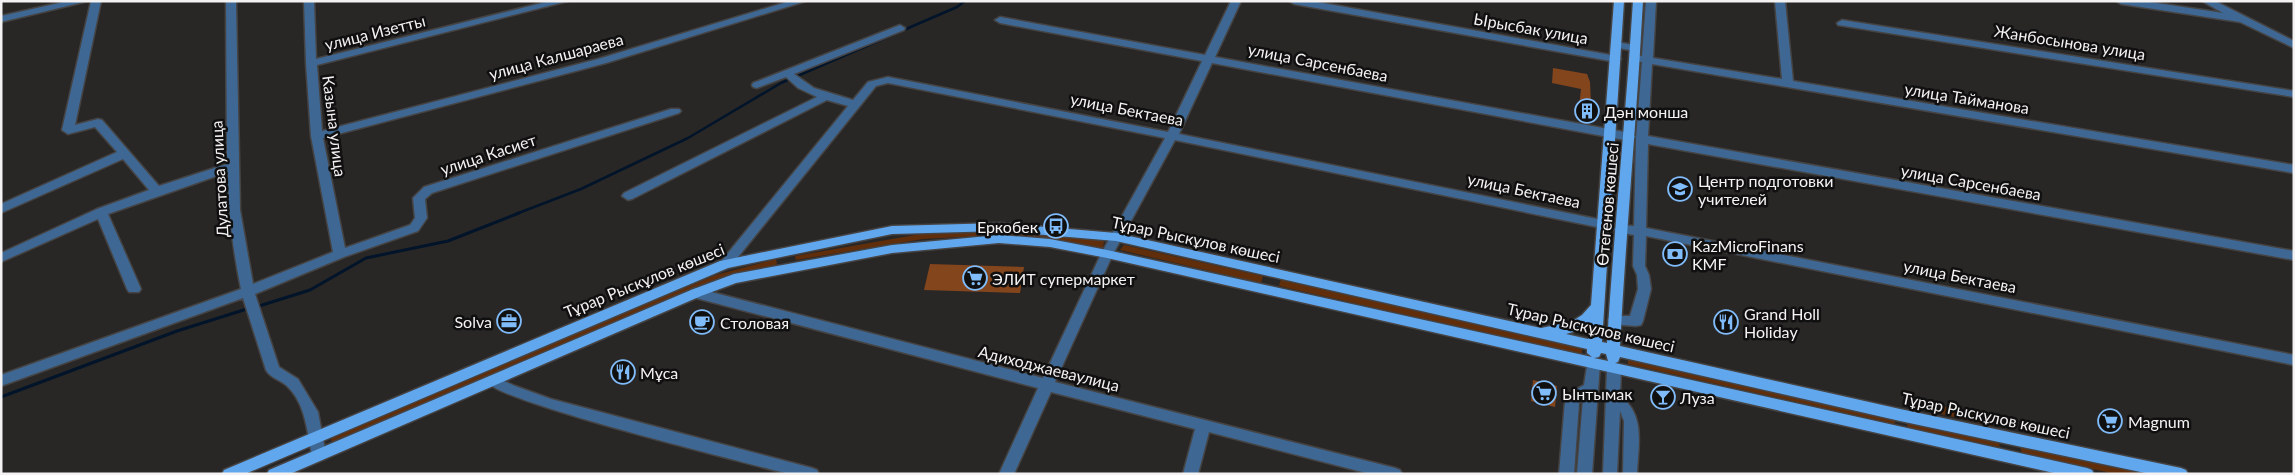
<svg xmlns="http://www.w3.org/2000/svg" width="2295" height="475" font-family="Lato,sans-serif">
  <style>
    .green { fill: #602e0a }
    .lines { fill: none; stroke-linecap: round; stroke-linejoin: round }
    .stream-far1 { stroke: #011429; stroke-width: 2.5 }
    .stream { stroke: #011429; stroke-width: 3 }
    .building { fill: #83451c }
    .minor-casing { stroke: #454343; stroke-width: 3 }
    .major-casing { stroke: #454343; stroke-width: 3 }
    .minor { fill: #3e6893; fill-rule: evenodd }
    .major { fill: #61a7ee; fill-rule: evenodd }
    .labels { text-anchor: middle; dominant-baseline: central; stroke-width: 5; stroke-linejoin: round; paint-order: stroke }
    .street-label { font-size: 16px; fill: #f4f2f2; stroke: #111010 }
    .poi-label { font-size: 16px; fill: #f4f2f2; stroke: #111010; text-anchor: start }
  </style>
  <rect width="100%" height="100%" fill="#292726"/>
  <path class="green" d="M999 231 1104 241 1103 248 997 235 923 239 796 260 795 256 921 234Z
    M1124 245 1263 276 1261 283 1120 250Z
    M776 259 777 265 718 279 332 442 330 436 716 275Z
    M1281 279 1582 347V355L1279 286Z
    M1628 357 1894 417 1895 424 1628 364Z
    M1937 405 1985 415 1992 426 1932 412Z
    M1906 421 1998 440 2000 447 1908 428Z
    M2019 444 2153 474H2115L2022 453Z"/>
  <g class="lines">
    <path class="stream-far1" d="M516 214 581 189 688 138 781 83 957 7 965 1"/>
    <path class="stream" d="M256 307 310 290 366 258 448 241 519 213
      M1 397 177 331 250 308"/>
  </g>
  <path class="building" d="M1553 68 1587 74 1590 82 1591 104 1596 105 1595 120 1578 116 1581 89 1552 83Z
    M930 264 1024 267 1020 293 924 290Z
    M1533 380 1557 386 1555 407 1531 401Z"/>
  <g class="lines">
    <g class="minor-casing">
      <path id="minor" d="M68 1H88L1 22V16Z
        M91 1H101L75 125 98 119 102 120 159 186 227 164 226 1H236L240 210 253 284 333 252 311 136 306 63 304 1H314L316 59 550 1H568L317 65 322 131 598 59 790 1H806L606 63 323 138 345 248 410 225 415 218 413 198 424 187 671 109H679L681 111 679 113 432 193 425 199 427 218 418 231 344 257 255 294 279 367 298 379 318 412 326 455 324 459 319 461 314 459 312 455C307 432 306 404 287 386 281 380 270 378 266 370L243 298 1 386V375L241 289C233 250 228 212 228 172L108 214 141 289 139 292H129L127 289 98 219 1 262V253L97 209 149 190 123 159 1 213V204L117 152 95 127 68 134 62 130Z
        M1231 1H1241L1215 57 1630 133 1636 137 1630 141 1212 63 1179 134 1602 220 1608 224 1602 228 1175 140 1113 254 1055 382 1395 468 1400 470 1402 474H1370L1209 432 1198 474H1183L1195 429 1051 392 1014 474H999L1038 388 696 298 691 296 689 293 691 290 696 288 1043 378 1101 254 1165 138 888 83 876 86 730 267 725 269 719 264 848 106 827 100 632 199 628 200 622 196 624 193 817 97 798 88 786 77 757 88 753 87 752 85 753 83 900 25 905 28 904 30 794 74 814 88 853 100 868 82 888 77 1168 132 1202 61 1000 23 995 20 1000 17 1205 55Z
        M1289 1H1312L1616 56 1621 59 1616 62 1294 4Z
        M1646 1H1656L1653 58 1782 79 1775 1H1785L1793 81 2294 165V173L1652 64 1648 136 2294 251V260L1648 144 1646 228 2294 355V365L1646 236 1645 266 1649 275 1651 289 1643 321 1641 325 1636 326 1610 324 1608 320 1610 316H1630L1638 289 1637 275 1633 266 1634 235 1616 232 1614 229 1620 225 1634 226 1636 139 1642 62 1631 60 1630 58 1635 55 1642 56Z
        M2116 1H2143L2223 13 2202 1H2215L2294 41V48L2240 22 2121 4Z
        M1842 20 2294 91V97L1838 25 1837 23Z
        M1617 42 1639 46 1640 48 1635 51 1613 47V43Z
        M1593 359 1598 360 1600 364 1592 474H1577L1583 399 1579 403 1574 474H1559L1565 401 1573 391 1584 385 1588 360Z
        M1614 364 1619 365 1621 369 1620 396C1646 415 1638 445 1637 474H1623L1624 421 1620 411 1617 474H1603L1607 369 1609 365Z
        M493 376 515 386 551 399 812 468 817 470 819 474H788C749 463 497 402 486 381L488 377Z"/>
    </g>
    <g class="major-casing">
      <path id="major" d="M1614 1H1624L1602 342 1607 343C1614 229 1626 115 1633 1H1643C1637 116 1626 231 1620 346L1900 409 2181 468 2186 470 2188 474H2150L1900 421 1620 357 1618 362 1615 363 2087 468 2092 470 2094 474H2058L1107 258 1050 247 999 243 892 253 736 283 701 296 290 474H267L269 470 691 290 734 274 892 245 999 235 1050 239 1107 250 1592 357 1587 353V349L1116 241 1000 231 892 234 728 268 245 474H222L224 470 720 261 892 226 1000 223 1116 233 1541 328 1571 322 1582 315 1591 305ZM1589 324 1588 339 1566 334 1580 330ZM1601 353 1606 354 1608 361 1594 358 1599 357Z"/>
    </g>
    <use href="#minor" class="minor"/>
    <use href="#major" class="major"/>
  </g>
  <defs>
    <g id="building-ring" transform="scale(1.25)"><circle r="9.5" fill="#111010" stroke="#81bcfa" stroke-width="1.5"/><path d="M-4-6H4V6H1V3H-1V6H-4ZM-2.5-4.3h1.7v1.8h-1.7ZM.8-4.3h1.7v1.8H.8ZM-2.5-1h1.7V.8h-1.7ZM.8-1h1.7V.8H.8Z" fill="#81bcfa"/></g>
    <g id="school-ring" transform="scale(1.25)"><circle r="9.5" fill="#111010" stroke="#81bcfa" stroke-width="1.5"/><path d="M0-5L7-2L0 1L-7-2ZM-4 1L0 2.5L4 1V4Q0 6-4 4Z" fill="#81bcfa"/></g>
    <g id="bus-ring" transform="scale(1.25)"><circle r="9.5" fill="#111010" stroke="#81bcfa" stroke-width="1.5"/><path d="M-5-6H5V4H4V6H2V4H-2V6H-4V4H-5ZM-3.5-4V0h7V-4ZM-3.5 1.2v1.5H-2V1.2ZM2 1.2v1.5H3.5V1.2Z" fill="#81bcfa"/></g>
    <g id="bank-ring" transform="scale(1.25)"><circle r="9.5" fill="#111010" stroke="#81bcfa" stroke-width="1.5"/><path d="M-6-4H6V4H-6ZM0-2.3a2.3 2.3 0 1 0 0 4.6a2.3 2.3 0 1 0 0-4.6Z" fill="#81bcfa"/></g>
    <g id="supermarket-ring" transform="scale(1.25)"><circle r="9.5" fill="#111010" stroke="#81bcfa" stroke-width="1.5"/><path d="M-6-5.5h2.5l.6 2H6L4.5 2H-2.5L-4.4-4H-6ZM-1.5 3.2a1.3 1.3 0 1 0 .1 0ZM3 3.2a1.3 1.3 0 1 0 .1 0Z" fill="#81bcfa"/></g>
    <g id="office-ring" transform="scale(1.25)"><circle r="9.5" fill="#111010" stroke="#81bcfa" stroke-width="1.5"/><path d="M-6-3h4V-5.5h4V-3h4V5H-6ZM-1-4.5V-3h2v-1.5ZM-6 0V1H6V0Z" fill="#81bcfa"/></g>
    <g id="cafe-ring" transform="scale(1.25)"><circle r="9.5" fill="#111010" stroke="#81bcfa" stroke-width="1.5"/><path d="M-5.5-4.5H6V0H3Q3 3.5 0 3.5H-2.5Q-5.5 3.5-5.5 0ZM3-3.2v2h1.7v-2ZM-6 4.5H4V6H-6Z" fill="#81bcfa"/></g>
    <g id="restaurant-ring" transform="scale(1.25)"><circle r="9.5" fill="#111010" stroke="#81bcfa" stroke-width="1.5"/><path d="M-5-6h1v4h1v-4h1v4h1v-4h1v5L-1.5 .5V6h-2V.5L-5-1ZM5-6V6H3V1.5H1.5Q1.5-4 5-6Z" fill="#81bcfa"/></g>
    <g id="bar-ring" transform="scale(1.25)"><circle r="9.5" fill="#111010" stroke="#81bcfa" stroke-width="1.5"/><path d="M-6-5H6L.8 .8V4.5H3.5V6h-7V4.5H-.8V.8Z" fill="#81bcfa"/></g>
  </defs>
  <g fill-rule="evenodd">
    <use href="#building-ring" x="1587" y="111"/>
    <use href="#school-ring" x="1680" y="189"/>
    <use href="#bus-ring" x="1056" y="226"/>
    <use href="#bank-ring" x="1675" y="254"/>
    <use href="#supermarket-ring" x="975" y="278"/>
    <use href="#office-ring" x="509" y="321"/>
    <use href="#cafe-ring" x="702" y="322"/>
    <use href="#restaurant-ring" x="1726" y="322"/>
    <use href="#restaurant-ring" x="623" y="372"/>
    <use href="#supermarket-ring" x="1544" y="393"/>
    <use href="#bar-ring" x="1663" y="397"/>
    <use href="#supermarket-ring" x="2110" y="421"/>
  </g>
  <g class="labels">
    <g class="street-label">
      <text transform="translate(1531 28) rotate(10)">Ырысбак улица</text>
      <text transform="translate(375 32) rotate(-14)">улица Изетты</text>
      <text transform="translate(2070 42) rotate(9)">Жанбосынова улица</text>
      <text transform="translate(556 56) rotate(-15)">улица Калшараева</text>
      <text transform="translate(1318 62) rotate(11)">улица Сарсенбаева</text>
      <text transform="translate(1967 98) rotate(9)">улица Тайманова</text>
      <text transform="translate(1127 109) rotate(11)">улица Бектаева</text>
      <text transform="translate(335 126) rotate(83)">Казына улица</text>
      <text transform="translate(488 154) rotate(-18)">улица Касиет</text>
      <text transform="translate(219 179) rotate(-93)">Дулатова улица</text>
      <text transform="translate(1971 182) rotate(10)">улица Сарсенбаева</text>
      <text transform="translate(1524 190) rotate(12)">улица Бектаева</text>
      <text transform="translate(1607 204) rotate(-85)">Өтегенов көшесі</text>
      <text transform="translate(1196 239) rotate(12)">Тұрар Рыскұлов көшесі</text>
      <text transform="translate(1960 276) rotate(11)">улица Бектаева</text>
      <text transform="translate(644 280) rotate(-22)">Тұрар Рыскұлов көшесі</text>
      <text transform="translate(1591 327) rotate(13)">Тұрар Рыскұлов көшесі</text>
      <text transform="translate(1049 368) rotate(14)">Адиходжаеваулица</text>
      <text transform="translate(1986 415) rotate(12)">Тұрар Рыскұлов көшесі</text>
    </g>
    <g class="poi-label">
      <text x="1604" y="111">Дән монша</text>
      <text x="1698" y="180">Центр подготовки<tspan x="1698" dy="18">учителей</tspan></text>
      <text x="1038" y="226" text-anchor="end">Еркобек</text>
      <text x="1692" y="245">KazMicroFinans<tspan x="1692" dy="18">KMF</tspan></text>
      <text x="992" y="278">ЭЛИТ супермаркет</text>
      <text x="1744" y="313">Grand Holl<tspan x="1744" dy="18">Holiday</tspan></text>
      <text x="492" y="321" text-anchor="end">Solva</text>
      <text x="720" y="322">Столовая</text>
      <text x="640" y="372">Мұса</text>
      <text x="1562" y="393">Ынтымак</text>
      <text x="1680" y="397">Луза</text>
      <text x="2128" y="421">Magnum</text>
    </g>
  </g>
  <rect width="2295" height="475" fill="none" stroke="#f4f2f2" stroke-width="5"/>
</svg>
